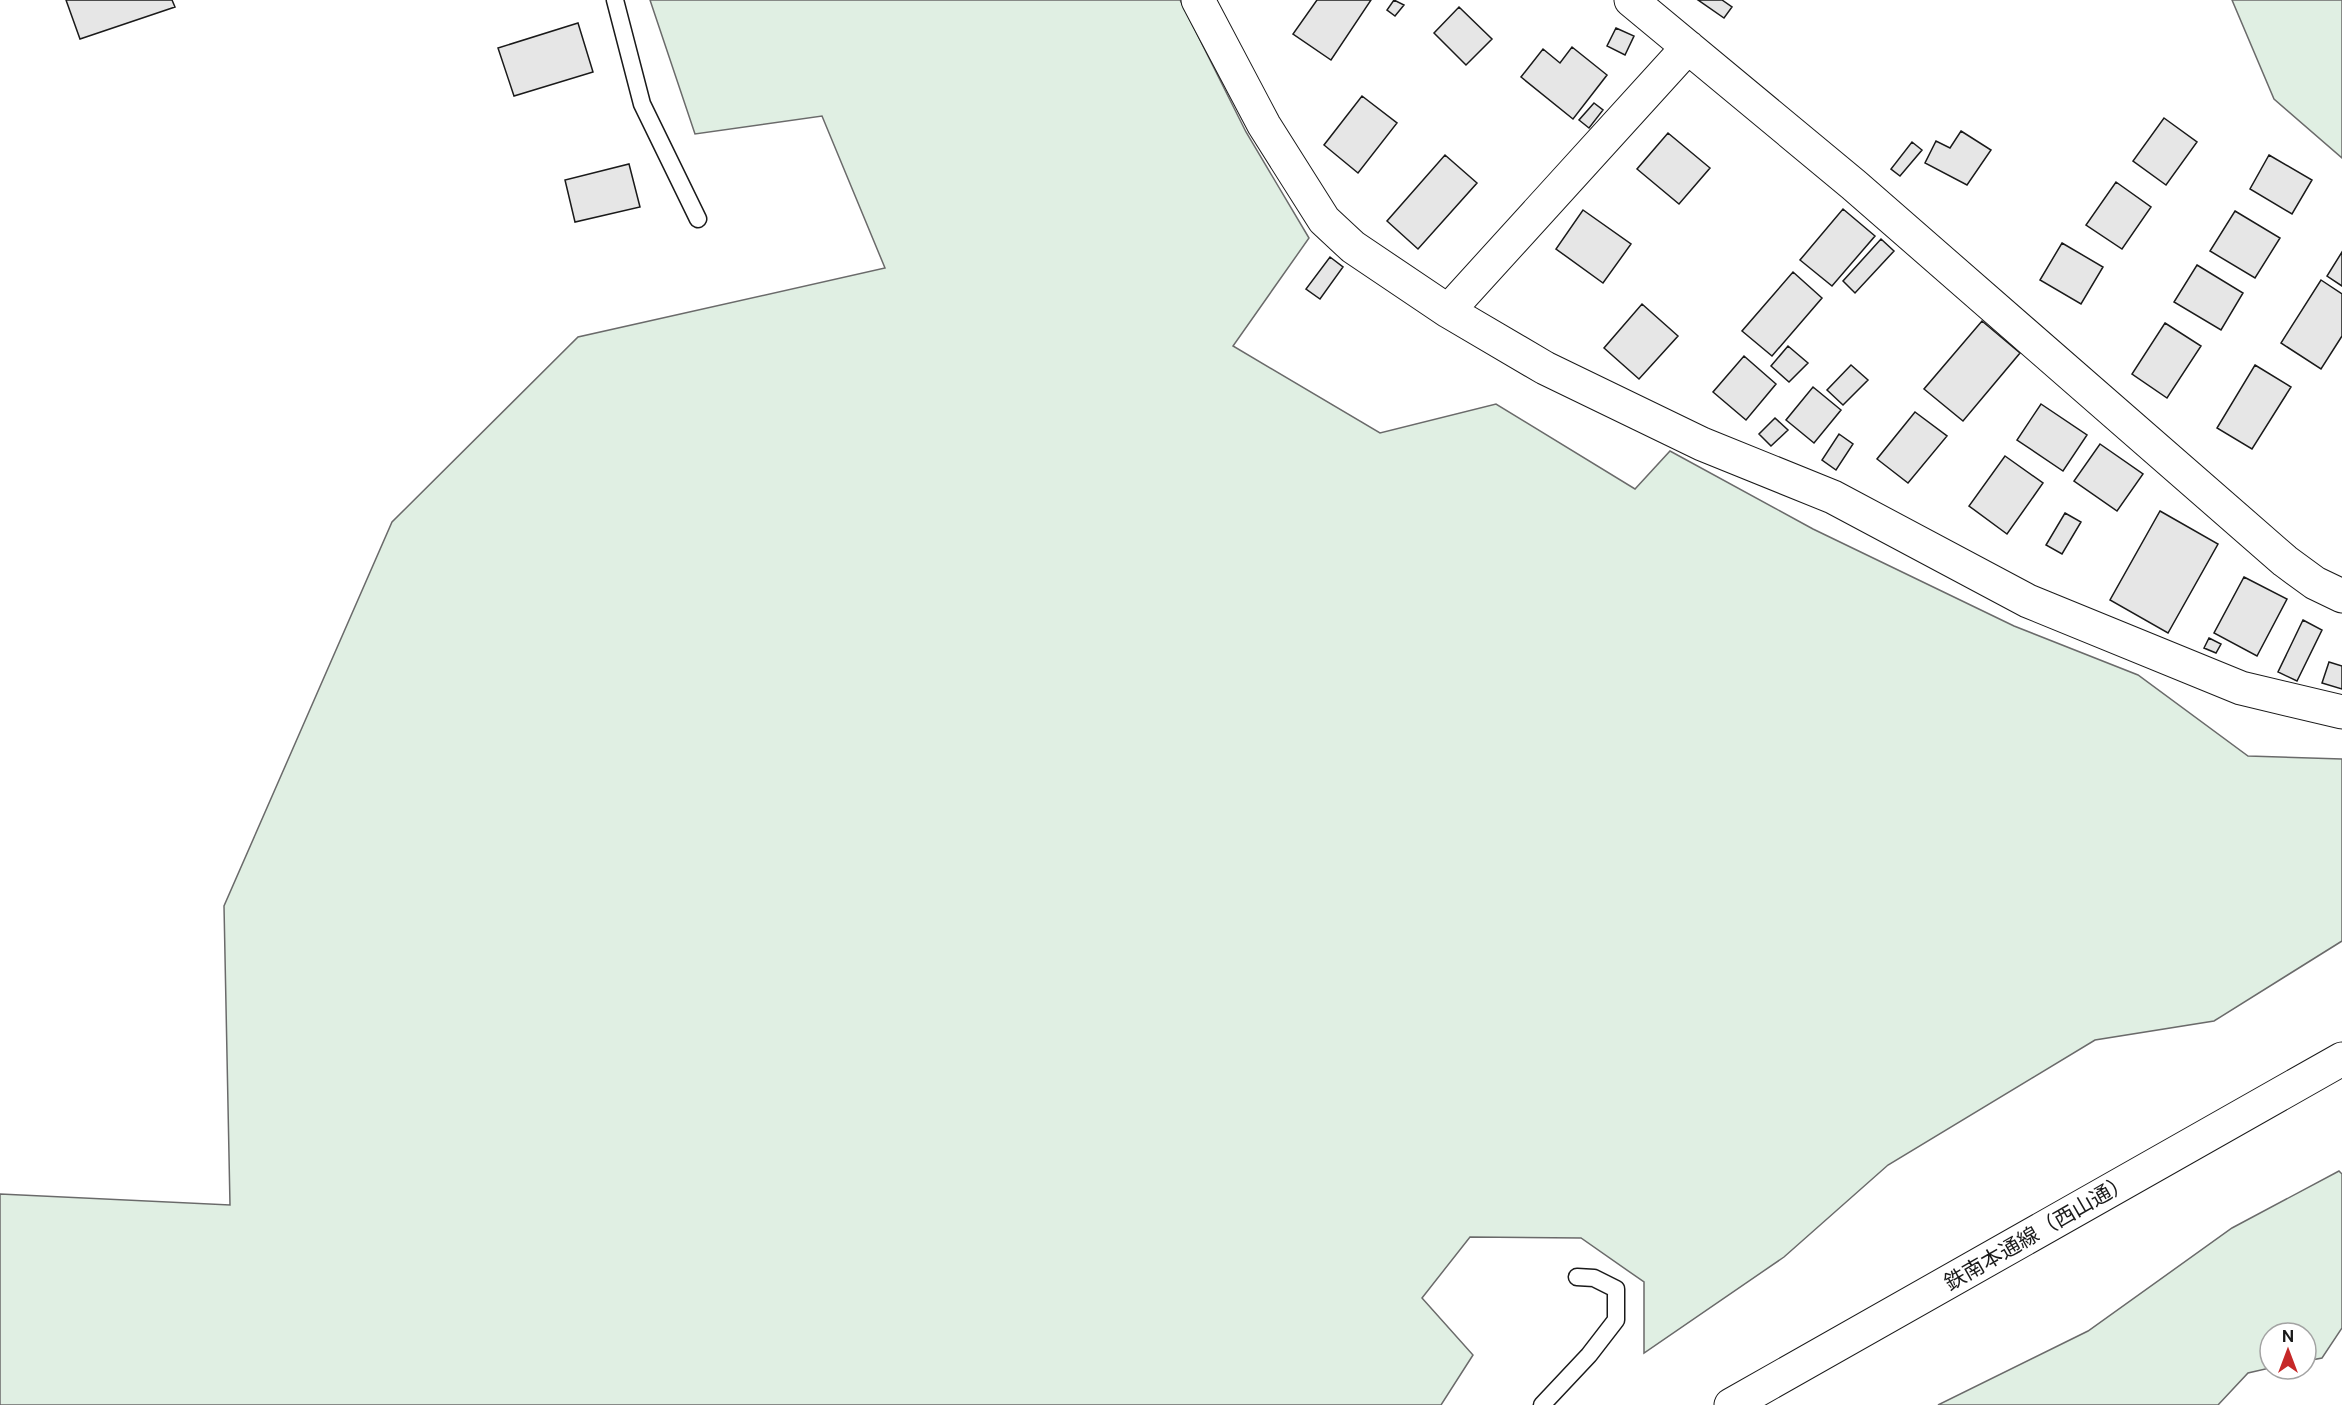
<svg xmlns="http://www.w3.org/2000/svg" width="2342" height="1405" font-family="'Public Sans','Noto Sans JP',sans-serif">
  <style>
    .green { fill: #e0efe3; stroke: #6a6a6a; stroke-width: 1.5 }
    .building { fill: #e6e6e6; stroke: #1a1a1a; stroke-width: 1.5 }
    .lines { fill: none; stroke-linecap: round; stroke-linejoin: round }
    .lane-casing { stroke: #1a1a1a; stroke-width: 19 }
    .street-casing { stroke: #1a1a1a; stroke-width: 35 }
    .secondary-casing { stroke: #1a1a1a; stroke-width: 35 }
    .lane { stroke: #fff; stroke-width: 16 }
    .street { stroke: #fff; stroke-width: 33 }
    .secondary { stroke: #fff; stroke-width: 33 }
    .labels { text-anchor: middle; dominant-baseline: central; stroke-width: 4.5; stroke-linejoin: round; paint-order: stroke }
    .street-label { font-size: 21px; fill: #1a1a1a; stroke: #fff }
  </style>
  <rect width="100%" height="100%" fill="#fff"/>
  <path class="green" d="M650 0H1180L1246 132 1309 238 1233 346 1380 433 1496 404 1635 489 1670 451 1813 529 2014 626 2138 675 2248 756 2342 759V941L2214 1021 2095 1040 1888 1165 1784 1257 1644 1353V1282L1581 1238 1470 1237 1422 1298 1473 1355 1441 1405H0V1194L230 1205 224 906 392 522 578 337 885 268 822 116 695 134Z
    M2232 0H2342V158L2274 99Z
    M2339 1171 2342 1174V1328L2322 1358 2306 1361V1333H2270V1368L2248 1373 2218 1405H1938L2088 1331 2232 1228Z"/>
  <path class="building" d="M66 0H172L175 7 80 39Z
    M1317 0H1371L1331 60 1293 34Z
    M1394 0 1404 5 1395 16 1387 10Z
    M1698 0H1722L1732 7 1724 18Z
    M1459 7 1492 39 1466 65 1434 33Z
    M578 23 593 72 514 96 498 48Z
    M1616 28 1634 36 1625 55 1607 46Z
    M1572 47 1607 75 1573 119 1521 77 1543 49 1560 63Z
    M1362 96 1397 123 1358 173 1324 145Z
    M1594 103 1603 110 1589 128 1579 120Z
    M2164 118 2197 142 2166 185 2133 161Z
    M1961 131 1991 150 1967 185 1925 163 1936 141 1950 148Z
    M1668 133 1710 168 1679 204 1637 169Z
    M1912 142 1922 150 1900 176 1891 169Z
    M1445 155 1477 183 1418 249 1387 221Z
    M2269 155 2312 180 2292 214 2250 189Z
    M629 164 640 207 575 222 565 180Z
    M2116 182 2151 207 2122 249 2086 225Z
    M1843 209 1875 236 1832 286 1800 260Z
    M1583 210 1631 244 1603 283 1556 249Z
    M2235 211 2280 238 2255 278 2210 251Z
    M1881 239 1894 251 1855 293 1843 281Z
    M2062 243 2103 267 2081 304 2040 280Z
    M2342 252V286L2327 276Z
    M1330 257 1343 267 1320 299 1306 289Z
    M2197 265 2243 293 2221 330 2174 302Z
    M1793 272 1822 298 1772 356 1742 331Z
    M2321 280 2342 294V336L2321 369 2281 343Z
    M1642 304 1678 336 1639 379 1604 348Z
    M1982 321 2020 353 1963 421 1924 389Z
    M2165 323 2201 346 2167 398 2132 374Z
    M1788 346 1808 363 1789 382 1771 366Z
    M1744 356 1776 384 1746 420 1713 392Z
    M1851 365 1868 380 1843 405 1827 390Z
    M2255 365 2291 387 2252 449 2217 428Z
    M1813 387 1841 410 1814 443 1786 420Z
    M2041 404 2087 435 2063 471 2017 440Z
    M1915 412 1947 436 1908 483 1877 459Z
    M1775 418 1788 430 1771 446 1759 434Z
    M1839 434 1853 444 1836 470 1822 460Z
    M2100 444 2143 474 2117 511 2074 481Z
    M2005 456 2043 483 2007 534 1969 506Z
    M2160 511 2218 544 2168 633 2110 600Z
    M2065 513 2081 522 2062 554 2046 545Z
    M2244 577 2287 599 2257 656 2214 633Z
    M2303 620 2322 630 2297 681 2278 672Z
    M2209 638 2221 644 2216 653 2204 648Z
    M2329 662 2342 666V689L2322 683Z"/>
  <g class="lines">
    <g class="lane-casing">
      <path id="lane" d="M615 0 642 104 698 219
        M1542 1405 1589 1355 1616 1320V1289L1594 1278 1577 1277"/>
    </g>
    <g class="street-casing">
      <path id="street" d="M1198 0 1264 125 1324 220 1353 247 1448 311 1545 368 1702 444 1833 497 2028 601 2241 688 2342 712
        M1631 0 1854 185 2285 561 2315 583 2342 596
        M1448 311 1688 47"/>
    </g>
    <g class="secondary-casing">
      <path id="secondary" d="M1731 1405 2342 1059"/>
    </g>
    <use href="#lane" class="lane"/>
    <use href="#street" class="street"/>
    <use href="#secondary" class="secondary"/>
  </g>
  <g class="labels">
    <g class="street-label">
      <text transform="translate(2037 1232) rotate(-30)">鉄南本通線（西山通）</text>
    </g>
  </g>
  <g transform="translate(2288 1351)"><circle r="28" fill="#ffffff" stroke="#a3a3a3" stroke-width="1.5"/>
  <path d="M0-4.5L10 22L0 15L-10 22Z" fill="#c62828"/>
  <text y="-9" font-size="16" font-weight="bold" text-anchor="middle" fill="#1a1a1a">N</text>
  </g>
</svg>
